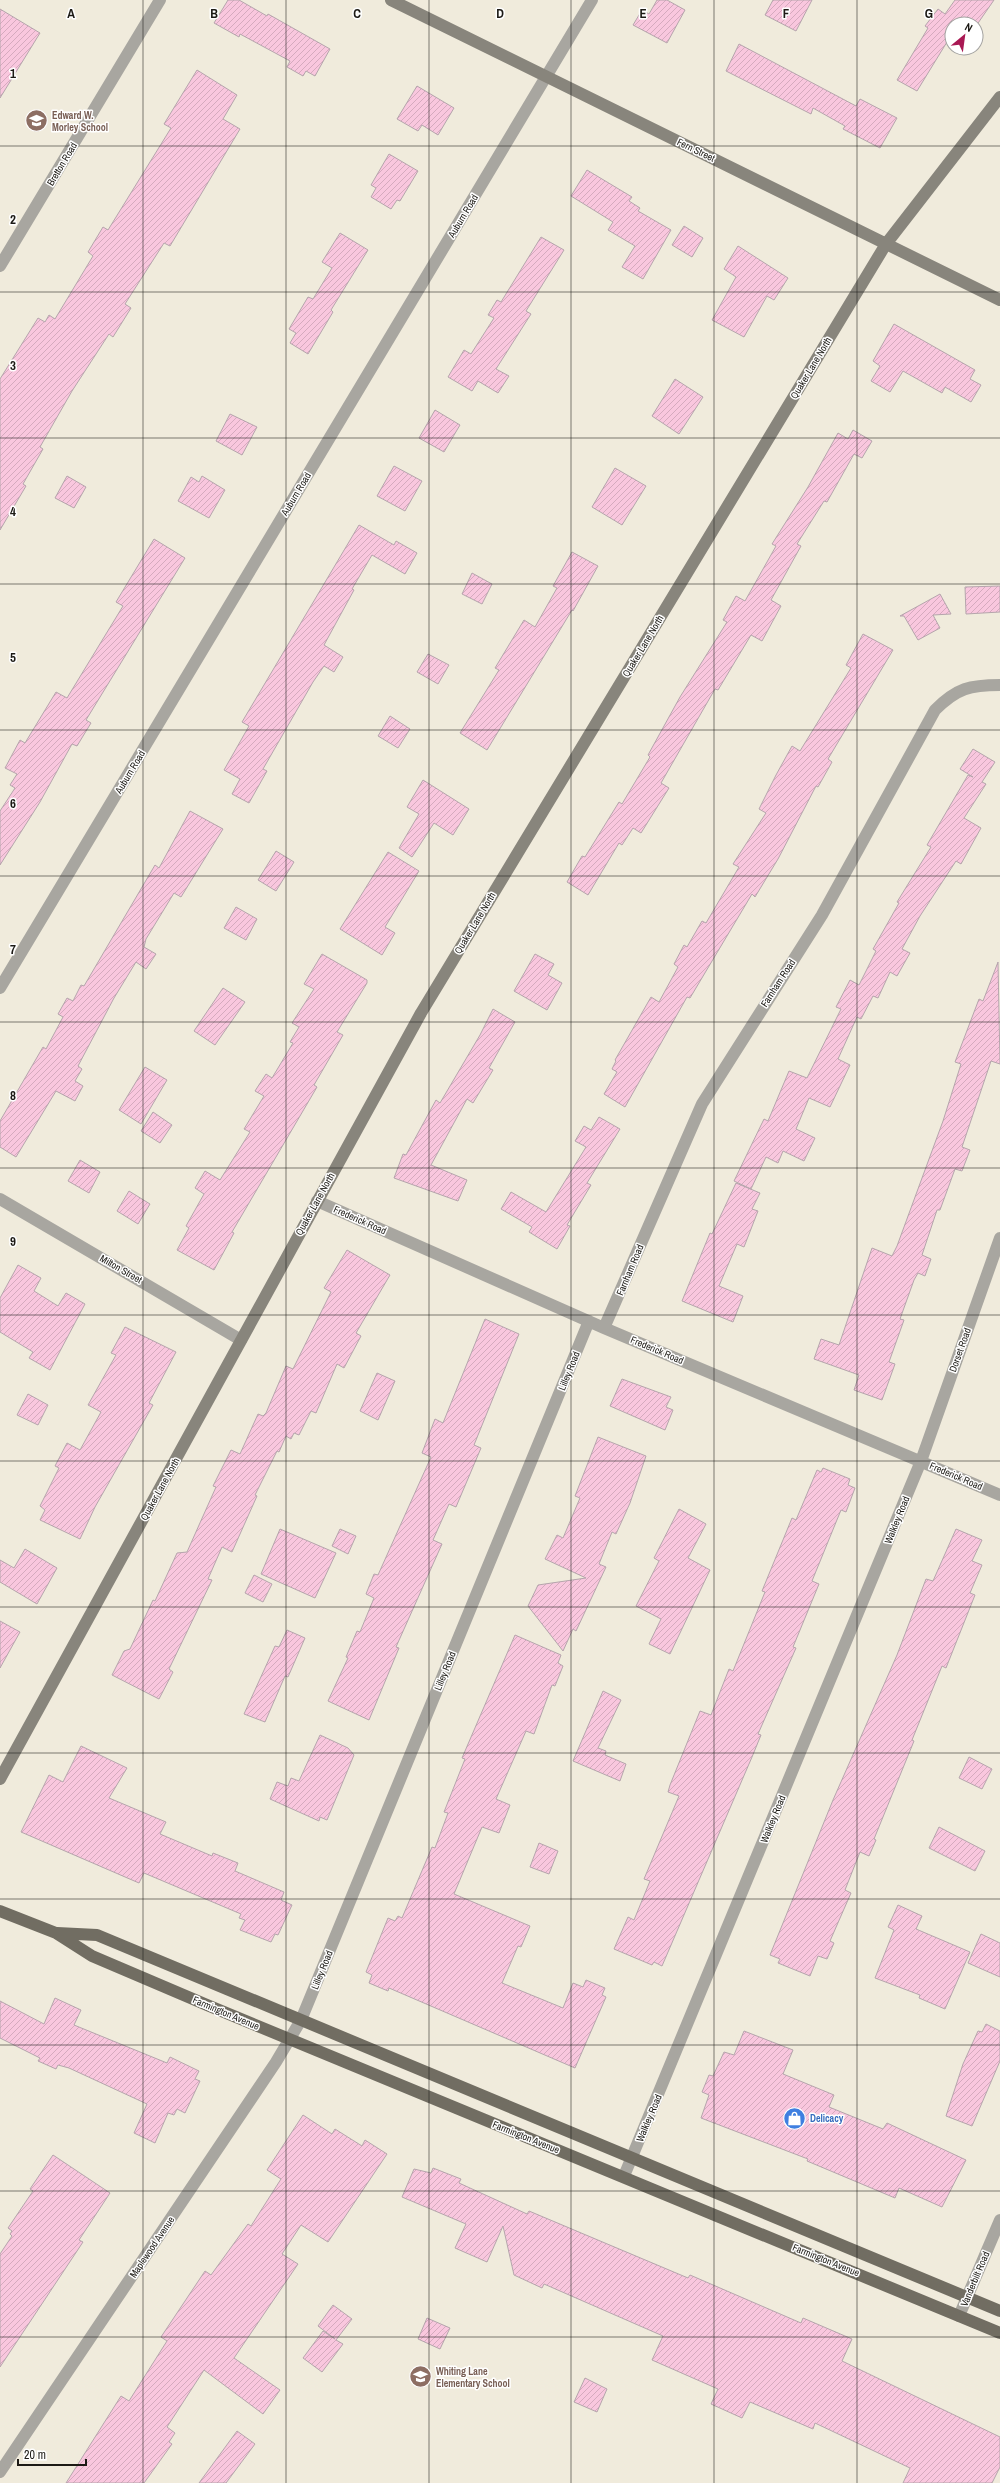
<svg xmlns="http://www.w3.org/2000/svg" width="1000" height="2483" font-family="'Archivo Narrow',sans-serif">
<style>
.building{fill:url(#building-hatch);stroke:#b5a5ac}
.lines{fill:none;stroke-linecap:round;stroke-linejoin:round}
.street{stroke:#a8a6a0;stroke-width:12}
.secondary{stroke:#88857c;stroke-width:12}
.primary{stroke:#716d62;stroke-width:12}
.grid{fill:none;stroke:#1c1a15;stroke-width:1;stroke-opacity:0.55}
.labels{text-anchor:middle;dominant-baseline:central;stroke-width:3;stroke-linejoin:round;paint-order:stroke}
.education-label{font-size:10px;font-weight:bold;fill:#785e54;stroke:#fff;text-anchor:start}
.street-label{font-size:10px;fill:#1c1a15;stroke:#fff}
.shop-label{font-size:10px;font-weight:bold;fill:#366cbe;stroke:#fff;text-anchor:start}
.grid-label{font-size:13px;text-anchor:middle;font-weight:bold;fill:#1c1a15;stroke:#fff;stroke-width:3;stroke-linejoin:round;paint-order:stroke}
</style>
<defs>
<pattern id="building-hatch" width="6" height="6" patternUnits="userSpaceOnUse"><rect width="6" height="6" fill="#f9c7de"/><path d="M-1 1l2-2M0 6l6-6M5 7l2-2" fill="none" stroke="#d5aabe"/></pattern>
</defs>
<rect width="100%" height="100%" fill="#f0ebdc"/>
<path class="building" d="M 228,0 L 239,0 L 267,16 L 268,14 L 330,49 L 315,76 L 306,71 L 303,76 L 287,67 L 290,61 L 240,34 L 239,37 L 214,23 Z
M 657,0 L 667,0 L 685,10 L 667,43 L 633,25 L 642,10 L 649,14 Z
M 773,0 L 812,0 L 796,31 L 765,15 Z
M 955,0 L 994,0 L 976,26 L 976,24 L 952,24 L 952,45 L 947,42 L 917,91 L 897,80 L 928,28 L 925,26 L 938,9 L 945,14 Z
M 0,9 L 40,33 L 0,98 Z
M 739,44 L 856,106 L 860,99 L 897,118 L 880,148 L 843,129 L 845,126 L 813,108 L 811,114 L 726,71 Z
M 197,70 L 237,95 L 223,119 L 240,129 L 170,246 L 164,243 L 125,304 L 131,308 L 113,337 L 109,334 L 72,391 L 40,447 L 43,449 L 23,484 L 26,486 L 0,530 L 0,379 L 38,318 L 45,322 L 49,315 L 55,319 L 93,256 L 88,252 L 103,227 L 108,230 L 171,128 L 164,124 Z
M 417,86 L 454,108 L 438,135 L 422,125 L 418,131 L 397,119 Z
M 389,154 L 418,171 L 400,201 L 397,200 L 391,209 L 371,197 L 376,188 L 371,185 Z
M 587,170 L 632,197 L 629,201 L 640,208 L 638,211 L 671,230 L 643,279 L 622,267 L 635,246 L 608,230 L 613,222 L 571,196 Z
M 684,226 L 703,238 L 692,257 L 672,245 Z
M 340,233 L 368,250 L 331,310 L 333,312 L 308,354 L 290,343 L 296,333 L 289,329 L 308,297 L 313,299 L 332,268 L 322,262 Z
M 541,237 L 564,250 L 526,311 L 531,314 L 496,369 L 509,376 L 498,393 L 478,381 L 472,391 L 448,377 L 464,350 L 471,354 L 494,318 L 488,315 L 497,300 L 501,302 Z
M 738,246 L 788,278 L 774,300 L 767,296 L 744,337 L 712,320 L 736,277 L 724,269 Z
M 894,324 L 975,370 L 970,379 L 981,385 L 971,402 L 945,387 L 942,393 L 903,371 L 890,392 L 871,381 L 880,366 L 873,361 Z
M 675,379 L 703,397 L 679,434 L 652,416 Z
M 435,410 L 460,425 L 444,452 L 419,438 Z
M 230,414 L 257,427 L 242,455 L 216,441 Z
M 853,430 L 872,441 L 862,458 L 854,454 L 827,502 L 824,501 L 797,544 L 801,546 L 771,600 L 781,606 L 762,641 L 751,635 L 718,690 L 715,689 L 661,783 L 669,788 L 641,833 L 633,828 L 622,845 L 619,843 L 588,895 L 567,882 L 582,856 L 585,857 L 619,802 L 622,804 L 650,757 L 648,755 L 680,697 L 727,622 L 723,620 L 736,596 L 745,601 L 776,546 L 772,544 L 808,487 L 838,433 L 848,439 Z
M 394,466 L 422,481 L 405,511 L 377,496 Z
M 615,468 L 646,486 L 622,525 L 592,507 Z
M 67,476 L 86,487 L 74,508 L 55,498 Z
M 202,476 L 225,490 L 209,518 L 178,501 L 191,477 L 199,482 Z
M 359,525 L 394,545 L 396,541 L 417,553 L 405,574 L 372,555 L 352,589 L 354,590 L 324,645 L 343,657 L 334,672 L 324,666 L 313,682 L 263,769 L 267,771 L 249,803 L 232,794 L 240,779 L 224,770 L 249,726 L 242,722 Z
M 154,539 L 185,558 L 86,720 L 91,723 L 77,746 L 72,744 L 40,802 L 0,865 L 0,811 L 15,788 L 10,785 L 17,774 L 5,768 L 20,740 L 25,743 L 56,692 L 67,698 L 123,606 L 116,602 Z
M 572,552 L 598,566 L 573,611 L 572,610 L 487,750 L 460,733 L 499,670 L 495,668 L 524,620 L 535,627 L 557,588 L 553,586 Z
M 472,573 L 492,584 L 482,604 L 462,594 Z
M 1000,586 L 1000,612 L 966,614 L 965,587 Z
M 940,594 L 951,614 L 933,615 L 940,628 L 918,640 L 904,616 L 900,616 Z
M 863,634 L 893,650 L 828,759 L 832,762 L 818,787 L 816,786 L 778,859 L 755,897 L 752,894 L 690,998 L 687,997 L 625,1107 L 604,1094 L 617,1072 L 612,1069 L 616,1061 L 615,1060 L 651,997 L 659,1002 L 678,967 L 674,964 L 684,945 L 687,947 L 702,921 L 706,923 L 739,867 L 733,864 L 766,813 L 759,809 L 776,775 L 792,746 L 800,751 L 851,668 L 846,665 Z
M 428,654 L 449,665 L 438,684 L 417,672 Z
M 390,716 L 410,729 L 398,748 L 378,736 Z
M 973,749 L 995,762 L 982,782 L 986,784 L 964,818 L 981,828 L 961,864 L 956,861 L 920,916 L 902,949 L 910,953 L 897,976 L 890,972 L 878,998 L 873,996 L 861,1019 L 857,1017 L 838,1059 L 850,1065 L 830,1107 L 809,1098 L 796,1129 L 815,1138 L 804,1161 L 783,1151 L 778,1163 L 766,1157 L 751,1189 L 734,1181 L 764,1119 L 768,1121 L 789,1071 L 807,1078 L 841,1009 L 836,1007 L 850,980 L 859,985 L 876,951 L 873,949 L 899,903 L 897,902 L 931,847 L 927,845 L 968,775 L 973,777 L 960,769 Z
M 423,780 L 469,809 L 453,835 L 434,823 L 412,857 L 399,848 L 419,814 L 407,807 Z
M 190,811 L 223,829 L 181,897 L 174,893 L 146,939 L 144,947 L 156,954 L 146,969 L 136,962 L 114,998 L 78,1066 L 82,1069 L 75,1081 L 83,1086 L 75,1101 L 56,1091 L 16,1157 L 0,1147 L 0,1121 L 43,1047 L 46,1049 L 63,1017 L 58,1014 L 67,998 L 73,1001 L 81,985 L 84,986 L 155,865 L 159,868 Z
M 276,851 L 294,862 L 276,891 L 258,880 Z
M 388,852 L 419,871 L 385,927 L 395,933 L 382,955 L 340,929 Z
M 236,907 L 257,919 L 246,940 L 224,928 Z
M 322,954 L 367,980 L 367,983 L 337,1032 L 343,1035 L 314,1085 L 317,1087 L 232,1232 L 234,1233 L 214,1270 L 177,1250 L 189,1228 L 186,1226 L 204,1194 L 195,1188 L 205,1171 L 220,1180 L 250,1132 L 244,1129 L 264,1096 L 255,1091 L 266,1074 L 272,1078 L 293,1043 L 290,1042 L 299,1027 L 292,1023 L 314,989 L 304,984 Z
M 535,954 L 554,964 L 548,975 L 562,983 L 547,1010 L 514,991 Z
M 998,962 L 1000,1064 L 991,1061 L 962,1147 L 970,1150 L 962,1171 L 955,1169 L 940,1210 L 937,1210 L 922,1255 L 931,1259 L 925,1276 L 918,1273 L 914,1280 L 900,1319 L 904,1320 L 889,1362 L 895,1364 L 882,1400 L 854,1390 L 859,1375 L 814,1359 L 821,1339 L 839,1345 L 872,1248 L 892,1256 L 897,1246 L 943,1121 L 961,1064 L 955,1062 L 979,999 L 983,1001 Z
M 223,988 L 245,1002 L 215,1045 L 194,1031 Z
M 493,1009 L 515,1022 L 489,1068 L 493,1070 L 473,1103 L 467,1099 L 431,1165 L 467,1180 L 458,1201 L 394,1178 L 403,1154 L 406,1155 L 436,1100 L 440,1103 L 480,1035 Z
M 145,1067 L 167,1080 L 141,1124 L 119,1110 Z
M 153,1112 L 172,1125 L 160,1143 L 141,1131 Z
M 599,1117 L 620,1129 L 587,1183 L 591,1185 L 567,1225 L 570,1226 L 557,1249 L 529,1232 L 532,1227 L 501,1209 L 511,1192 L 546,1212 L 586,1147 L 575,1141 L 584,1126 L 591,1130 Z
M 80,1160 L 100,1172 L 89,1193 L 68,1181 Z
M 736,1183 L 760,1193 L 752,1209 L 758,1211 L 744,1247 L 737,1244 L 719,1286 L 743,1296 L 733,1322 L 682,1301 L 710,1233 L 712,1234 Z
M 129,1191 L 150,1204 L 138,1224 L 117,1211 Z
M 347,1250 L 390,1275 L 356,1333 L 361,1336 L 344,1368 L 337,1364 L 316,1413 L 311,1411 L 299,1435 L 294,1433 L 291,1439 L 286,1436 L 279,1452 L 277,1451 L 255,1495 L 257,1496 L 232,1552 L 222,1547 L 208,1579 L 212,1580 L 169,1669 L 173,1672 L 159,1699 L 112,1675 L 124,1651 L 130,1649 L 153,1600 L 155,1601 L 177,1553 L 187,1552 L 216,1487 L 213,1486 L 231,1450 L 240,1454 L 258,1414 L 263,1416 L 266,1413 L 286,1366 L 293,1369 L 331,1292 L 324,1288 Z
M 18,1265 L 41,1278 L 34,1291 L 58,1306 L 66,1293 L 85,1304 L 50,1370 L 29,1358 L 33,1352 L 0,1332 L 0,1298 Z
M 485,1319 L 519,1334 L 474,1445 L 481,1448 L 456,1507 L 449,1504 L 433,1540 L 442,1544 L 396,1647 L 399,1648 L 369,1720 L 328,1701 L 348,1658 L 346,1657 L 357,1631 L 360,1632 L 374,1598 L 366,1594 L 374,1574 L 378,1575 L 431,1457 L 422,1453 L 435,1419 L 443,1423 Z
M 125,1327 L 176,1352 L 149,1403 L 153,1405 L 95,1507 L 80,1539 L 40,1520 L 45,1510 L 40,1506 L 59,1468 L 55,1466 L 67,1443 L 80,1450 L 101,1412 L 88,1405 L 116,1355 L 111,1353 Z
M 377,1373 L 395,1381 L 378,1420 L 360,1411 Z
M 622,1379 L 671,1397 L 666,1407 L 673,1410 L 665,1430 L 610,1406 Z
M 28,1394 L 48,1405 L 38,1425 L 17,1415 Z
M 598,1437 L 646,1456 L 630,1503 L 616,1534 L 612,1532 L 599,1564 L 606,1567 L 576,1631 L 573,1629 L 563,1651 L 528,1606 L 538,1585 L 586,1578 L 545,1559 L 557,1535 L 563,1538 L 580,1498 L 575,1496 Z
M 823,1468 L 850,1479 L 848,1485 L 855,1488 L 846,1512 L 841,1510 L 812,1581 L 819,1584 L 793,1647 L 796,1648 L 758,1734 L 761,1735 L 752,1757 L 662,1966 L 654,1962 L 652,1965 L 614,1949 L 628,1917 L 634,1920 L 650,1881 L 644,1879 L 679,1796 L 668,1792 L 670,1785 L 700,1711 L 711,1715 L 729,1669 L 733,1671 L 765,1592 L 762,1591 L 792,1518 L 796,1520 L 817,1470 L 821,1472 Z
M 679,1509 L 706,1524 L 688,1558 L 710,1570 L 670,1654 L 649,1644 L 661,1619 L 636,1606 L 659,1561 L 654,1558 Z
M 280,1529 L 336,1553 L 315,1598 L 261,1574 Z
M 340,1529 L 356,1536 L 348,1554 L 332,1546 Z
M 956,1529 L 982,1540 L 972,1561 L 982,1565 L 970,1593 L 975,1595 L 946,1668 L 942,1666 L 912,1740 L 914,1741 L 874,1839 L 876,1840 L 869,1856 L 860,1852 L 845,1890 L 851,1893 L 830,1941 L 834,1943 L 827,1959 L 818,1956 L 810,1976 L 778,1963 L 780,1959 L 770,1955 L 833,1800 L 897,1655 L 926,1579 L 933,1581 Z
M 25,1549 L 57,1568 L 37,1604 L 0,1582 L 0,1560 L 14,1568 Z
M 254,1575 L 272,1584 L 263,1602 L 245,1593 Z
M 0,1621 L 20,1632 L 0,1668 Z
M 287,1630 L 305,1638 L 288,1677 L 285,1676 L 265,1722 L 244,1714 L 275,1646 L 279,1647 Z
M 515,1635 L 561,1655 L 558,1663 L 563,1666 L 555,1686 L 552,1685 L 534,1734 L 526,1731 L 496,1799 L 510,1805 L 499,1833 L 482,1827 L 454,1894 L 530,1926 L 521,1947 L 518,1946 L 502,1983 L 563,2008 L 573,1983 L 583,1987 L 586,1980 L 605,1988 L 602,1995 L 606,1997 L 575,2068 L 389,1988 L 388,1991 L 369,1983 L 372,1975 L 366,1972 L 388,1918 L 395,1921 L 398,1916 L 402,1918 L 432,1847 L 435,1848 L 448,1813 L 444,1812 L 465,1759 L 462,1758 Z
M 603,1691 L 621,1700 L 598,1748 L 606,1751 L 605,1755 L 626,1764 L 620,1781 L 573,1761 Z
M 320,1735 L 348,1748 L 354,1755 L 327,1820 L 320,1817 L 319,1821 L 270,1799 L 277,1782 L 288,1786 L 291,1778 L 299,1781 Z
M 81,1746 L 127,1768 L 109,1798 L 166,1822 L 160,1834 L 212,1856 L 213,1853 L 238,1863 L 235,1871 L 284,1892 L 281,1900 L 292,1905 L 278,1935 L 275,1934 L 271,1942 L 240,1930 L 245,1920 L 239,1918 L 241,1914 L 144,1873 L 139,1883 L 21,1832 L 49,1775 L 63,1782 Z
M 969,1757 L 992,1769 L 982,1789 L 959,1778 Z
M 939,1827 L 985,1851 L 975,1871 L 929,1848 Z
M 539,1843 L 558,1851 L 549,1874 L 530,1867 Z
M 898,1905 L 922,1916 L 916,1929 L 970,1952 L 945,2009 L 919,1998 L 920,1995 L 875,1978 L 894,1930 L 888,1927 Z
M 981,1934 L 1000,1943 L 1000,1977 L 968,1963 Z
M 55,1998 L 81,2010 L 74,2025 L 167,2063 L 170,2057 L 199,2071 L 195,2079 L 200,2081 L 185,2113 L 177,2109 L 174,2115 L 168,2113 L 155,2143 L 134,2133 L 147,2104 L 69,2068 L 58,2065 L 56,2069 L 38,2061 L 40,2058 L 0,2038 L 0,2001 L 44,2024 Z
M 986,2024 L 1000,2031 L 1000,2061 L 972,2126 L 946,2116 L 963,2064 L 978,2031 L 982,2032 Z
M 744,2031 L 793,2050 L 783,2074 L 834,2095 L 829,2107 L 883,2129 L 887,2123 L 966,2160 L 942,2207 L 899,2188 L 895,2198 L 807,2161 L 808,2159 L 701,2118 L 709,2095 L 702,2092 L 709,2075 L 713,2076 L 724,2052 L 734,2055 Z
M 303,2115 L 332,2134 L 335,2129 L 362,2146 L 365,2140 L 387,2154 L 328,2242 L 301,2225 L 282,2254 L 298,2264 L 234,2358 L 280,2390 L 263,2414 L 204,2370 L 167,2427 L 175,2433 L 169,2442 L 172,2444 L 144,2483 L 66,2483 L 121,2396 L 129,2401 L 167,2341 L 161,2337 L 205,2271 L 211,2275 L 248,2224 L 251,2226 L 281,2179 L 267,2170 Z
M 53,2155 L 110,2193 L 79,2240 L 83,2242 L 0,2367 L 0,2254 L 12,2236 L 10,2234 L 12,2231 L 8,2228 L 33,2191 L 30,2189 Z
M 433,2168 L 461,2179 L 459,2183 L 527,2214 L 529,2211 L 688,2278 L 690,2275 L 801,2323 L 803,2318 L 852,2339 L 842,2361 L 1000,2437 L 1000,2467 L 992,2483 L 903,2483 L 910,2468 L 815,2423 L 813,2429 L 750,2402 L 742,2418 L 711,2404 L 718,2389 L 652,2360 L 663,2336 L 544,2284 L 542,2288 L 514,2275 L 503,2226 L 487,2262 L 455,2248 L 466,2224 L 402,2197 L 414,2169 L 431,2173 Z
M 333,2305 L 352,2319 L 336,2340 L 343,2344 L 322,2372 L 303,2358 L 323,2331 L 335,2339 L 318,2326 Z
M 427,2318 L 450,2328 L 440,2349 L 418,2339 Z
M 585,2378 L 607,2389 L 597,2412 L 574,2402 Z
M 237,2431 L 255,2444 L 226,2483 L 199,2483 Z"/>
<g class="lines">
<path class="street" d="M 0,266 L 160,0
M 0,988 L 592,0
M 0,1199 L 241,1340
M 317,1201 L 604,1328 L 1000,1495
M 604,1328 L 702,1104 L 822,915 L 935,710 C 957,688 970,685 1000,685
M 624,2176 L 921,1461 L 1000,1238
M 959,2316 L 1000,2220
M 0,2472 L 276,2062 L 301,2020 L 589,1321"/>
<path class="secondary" d="M 391,0 L 1000,300
M 0,1779 L 421,1013 L 886,244 L 1000,97"/>
<path class="primary" d="M 0,1911 L 56,1933 L 92,1956 L 207,2005 L 1000,2333
M 57,1933 L 97,1935 L 1000,2311"/>
</g>
<path class="grid" d="M 143,0 L 143,2483M 286,0 L 286,2483M 429,0 L 429,2483M 571,0 L 571,2483M 714,0 L 714,2483M 857,0 L 857,2483M 0,146 L 1000,146M 0,292 L 1000,292M 0,438 L 1000,438M 0,584 L 1000,584M 0,730 L 1000,730M 0,876 L 1000,876M 0,1022 L 1000,1022M 0,1168 L 1000,1168M 0,1315 L 1000,1315M 0,1461 L 1000,1461M 0,1607 L 1000,1607M 0,1753 L 1000,1753M 0,1899 L 1000,1899M 0,2045 L 1000,2045M 0,2191 L 1000,2191M 0,2337 L 1000,2337"/>
<defs>
<symbol id="school-disc" viewBox="-11 -11 22 22"><circle r="9.5" fill="#8d6e63" stroke="#fff"/><path d="M0-5L7-2L0 1L-7-2ZM-4 1L0 2.5L4 1V4Q0 6-4 4Z" fill="#fff"/></symbol>
<symbol id="shop-disc" viewBox="-11 -11 22 22"><circle r="9.5" fill="#3f7fe0" stroke="#fff"/><path d="M-5-2.5h2.3a2.7 3.5 0 0 1 5.4 0H5L5.5 6h-11ZM-1.5-2.5h3a1.5 2.3 0 0 0-3 0Z" fill="#fff"/></symbol>
</defs>
<g fill-rule="evenodd">
<use href="#school-disc" x="24" y="108" width="25" height="25"/>
<use href="#shop-disc" x="782" y="2106" width="25" height="25"/>
<use href="#school-disc" x="408" y="2364" width="25" height="25"/>
</g>
<g class="labels">
<g class="education-label">
<text x="52" y="115">Edward W.<tspan x="52" dy="12">Morley School</tspan></text>
<text x="436" y="2371">Whiting Lane<tspan x="436" dy="12">Elementary School</tspan></text>
</g>
<g class="street-label">
<text transform="translate(696 150) rotate(26)">Fern Street</text>
<text transform="translate(62 164) rotate(-59)">Bretton Road</text>
<text transform="translate(463 216) rotate(-59)">Auburn Road</text>
<text transform="translate(811 368) rotate(-59)">Quaker Lane North</text>
<text transform="translate(296 494) rotate(-59)">Auburn Road</text>
<text transform="translate(643 646) rotate(-59)">Quaker Lane North</text>
<text transform="translate(130 772) rotate(-59)">Auburn Road</text>
<text transform="translate(475 923) rotate(-59)">Quaker Lane North</text>
<text transform="translate(778 983) rotate(-57)">Farnham Road</text>
<text transform="translate(315 1204) rotate(-61)">Quaker Lane North</text>
<text transform="translate(360 1220) rotate(24)">Frederick Road</text>
<text transform="translate(121 1269) rotate(30)">Milton Street</text>
<text transform="translate(630 1270) rotate(-67)">Farnham Road</text>
<text transform="translate(657 1350) rotate(23)">Frederick Road</text>
<text transform="translate(960 1350) rotate(-70)">Dorset Road</text>
<text transform="translate(569 1371) rotate(-68)">Lilley Road</text>
<text transform="translate(956 1476) rotate(23)">Frederick Road</text>
<text transform="translate(160 1489) rotate(-61)">Quaker Lane North</text>
<text transform="translate(897 1520) rotate(-68)">Walkley Road</text>
<text transform="translate(445 1671) rotate(-68)">Lilley Road</text>
<text transform="translate(773 1819) rotate(-68)">Walkley Road</text>
<text transform="translate(322 1970) rotate(-68)">Lilley Road</text>
<text transform="translate(226 2013) rotate(23)">Farmington Avenue</text>
<text transform="translate(649 2118) rotate(-67)">Walkley Road</text>
<text transform="translate(526 2137) rotate(22)">Farmington Avenue</text>
<text transform="translate(152 2247) rotate(-56)">Maplewood Avenue</text>
<text transform="translate(826 2260) rotate(22)">Farmington Avenue</text>
<text transform="translate(975 2279) rotate(-67)">Vanderbilt Road</text>
</g>
<g class="shop-label">
<text x="810" y="2118">Delicacy</text>
</g>
</g>
<g class="grid-label">
<text x="71" y="18">A</text>
<text x="214" y="18">B</text>
<text x="357" y="18">C</text>
<text x="500" y="18">D</text>
<text x="643" y="18">E</text>
<text x="786" y="18">F</text>
<text x="929" y="18">G</text>
<text x="13" y="78">1</text>
<text x="13" y="224">2</text>
<text x="13" y="370">3</text>
<text x="13" y="516">4</text>
<text x="13" y="662">5</text>
<text x="13" y="808">6</text>
<text x="13" y="954">7</text>
<text x="13" y="1100">8</text>
<text x="13" y="1246">9</text>
</g>
<g transform="translate(964 36) rotate(29)"><circle r="19" fill="#ffffff" stroke="#a4a3a1"/>
<path d="M0-3L7 15L0 10L-7 15Z" fill="#a91853"/>
<text y="-6" font-size="11" font-weight="bold" text-anchor="middle" fill="#1c1a15">N</text>
</g>
<path d="M18 2459v6h68v-6" fill="none" stroke="#1c1a15" stroke-width="2"/>
<text x="24" y="2459" font-size="12" fill="#1c1a15" stroke="#ffffff" stroke-width="3" paint-order="stroke">20 m</text>
</svg>
